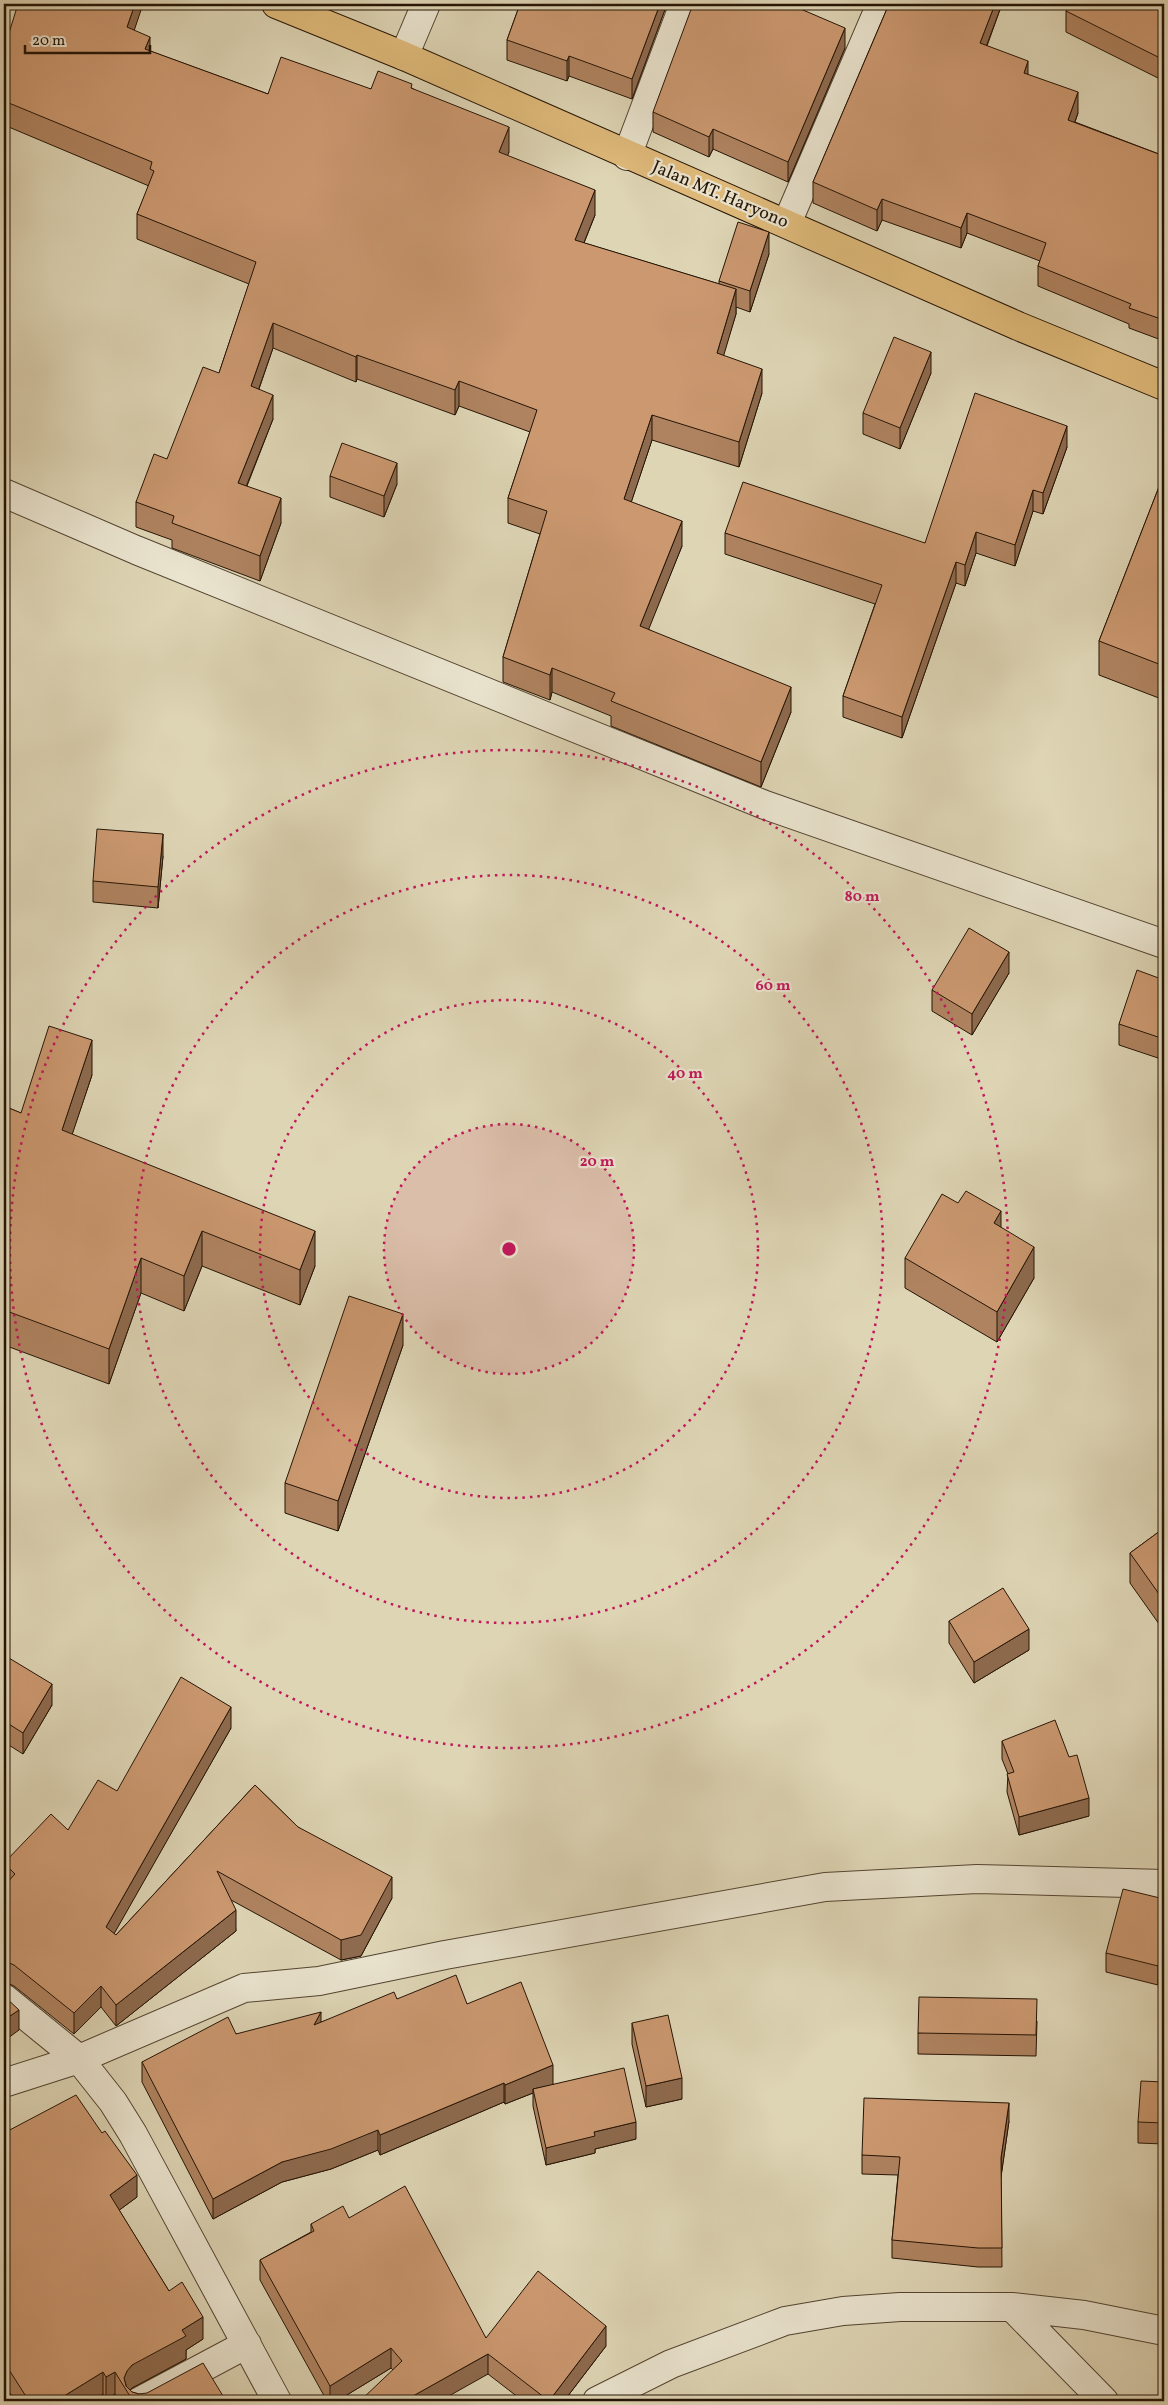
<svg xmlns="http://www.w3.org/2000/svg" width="1168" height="2405" font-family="Vollkorn,serif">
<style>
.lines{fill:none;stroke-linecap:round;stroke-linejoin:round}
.minor-casing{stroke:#534431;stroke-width:30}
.primary-casing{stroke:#251405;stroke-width:30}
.minor{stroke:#eae4cf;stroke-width:28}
.primary{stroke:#dfba7a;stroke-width:28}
.wall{fill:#af8360;stroke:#251405}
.shaded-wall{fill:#8e6a4e;stroke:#251405}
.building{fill:#cb9870;stroke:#251405}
.ring{fill:none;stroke:#c2185b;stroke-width:2.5;stroke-dasharray:2.5 5}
.labels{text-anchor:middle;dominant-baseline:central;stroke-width:4.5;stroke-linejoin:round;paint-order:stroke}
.street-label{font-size:18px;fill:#251405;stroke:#eae4cf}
.centre{fill:#c2185b;stroke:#eae4cf;stroke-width:2.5}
.ring-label{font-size:15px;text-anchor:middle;font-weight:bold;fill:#c2185b;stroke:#eae4cf;stroke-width:4.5;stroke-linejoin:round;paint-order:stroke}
</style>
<rect width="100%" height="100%" fill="#ded5b5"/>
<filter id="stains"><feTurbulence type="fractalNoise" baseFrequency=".004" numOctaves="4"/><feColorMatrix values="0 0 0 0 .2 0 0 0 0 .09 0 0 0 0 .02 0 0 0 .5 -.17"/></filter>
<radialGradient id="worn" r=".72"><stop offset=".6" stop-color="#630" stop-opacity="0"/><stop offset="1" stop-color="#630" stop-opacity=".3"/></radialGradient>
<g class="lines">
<defs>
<path id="minor" d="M 404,56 L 426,4
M 627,156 L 684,4
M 787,223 L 881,4
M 4,493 L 136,550 L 765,805 L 1164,944
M 4,1998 L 79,2059 L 113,2102 L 133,2134 L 277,2401
M 4,2083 L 79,2059 L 244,1988 L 319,1981 L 445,1955 L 825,1887 L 977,1879 L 1164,1884
M 1012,2307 L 1104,2401
M 140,2401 L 247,2344
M 597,2401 L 671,2364 L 785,2321 L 843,2311 L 900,2307 L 1012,2307 L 1084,2315 L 1164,2331"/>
<path id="primary" d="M 276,4 L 404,56 L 1018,326 L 1164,386"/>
</defs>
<use href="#minor" class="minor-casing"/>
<use href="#primary" class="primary-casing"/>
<use href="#minor" class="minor"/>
<use href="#primary" class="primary"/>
</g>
<path class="wall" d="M 520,4 L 667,4 L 632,99 L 569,76 L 567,81 L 507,60 L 507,40 Z
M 889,4 L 1002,4 L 987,46 L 1028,75 L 1078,113 L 1075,122 L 1164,156 L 1164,341 L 1129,328 L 1129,324 L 1038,286 L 1038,266 L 1040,261 L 967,233 L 961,248 L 882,220 L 877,231 L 813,203 L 813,182 Z
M 1164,4 L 1164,81 L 1066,32 L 1066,11 Z
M 134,30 L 150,51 L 268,94 L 371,89 L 412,88 L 509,152 L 507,156 L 595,215 L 584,243 L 719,284 L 719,281 L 769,254 L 750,312 L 736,307 L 736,314 L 723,355 L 762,393 L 739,467 L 652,440 L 631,502 L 682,546 L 648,629 L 791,712 L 761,787 L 611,726 L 611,716 L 552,692 L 550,700 L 503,682 L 503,657 L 540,534 L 508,523 L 508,498 L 530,432 L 459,406 L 455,415 L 357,379 L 356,382 L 273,348 L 259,389 L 273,419 L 247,486 L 281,523 L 260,581 L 172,548 L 172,540 L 136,527 L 136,502 L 167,459 L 219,373 L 249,284 L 137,239 L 137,214 L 149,186 L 4,125 L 4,49 Z
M 845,48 L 788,182 L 713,149 L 709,157 L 653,132 L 653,112 Z
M 931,373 L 900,449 L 863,434 L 863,413 Z
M 1067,447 L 1043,514 L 1033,511 L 1015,566 L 976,553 L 965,586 L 956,583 L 902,738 L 843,717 L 843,696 L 875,604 L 725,554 L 725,533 L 925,543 Z
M 1164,474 L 1164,700 L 1099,675 L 1099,641 Z
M 330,476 L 397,484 L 384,517 L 330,497 Z
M 163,856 L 158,908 L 93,902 L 93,881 Z
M 1009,973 L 972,1035 L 932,1011 L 932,990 Z
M 1164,980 L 1164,1060 L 1119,1045 L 1119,1024 Z
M 92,1075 L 72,1134 L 315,1266 L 300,1305 L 202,1266 L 184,1311 L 141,1293 L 109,1384 L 4,1345 L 4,1106 L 21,1113 Z
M 1001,1228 L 1034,1278 L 997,1342 L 905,1288 L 905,1258 Z
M 403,1345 L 338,1531 L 285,1513 L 285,1483 Z
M 1164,1528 L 1164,1631 L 1130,1583 L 1130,1553 Z
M 949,1621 L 1029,1650 L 974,1683 L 949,1643 Z
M 4,1655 L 52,1705 L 23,1754 L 4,1742 Z
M 231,1728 L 114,1933 L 116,1935 L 255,1785 L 298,1827 L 392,1898 L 361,1956 L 341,1960 L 231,1900 L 236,1931 L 116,2026 L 101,2007 L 74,2034 L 14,1986 L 7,1983 L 4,1983 L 4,1863 L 68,1830 L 117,1791 Z
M 1002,1741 L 1089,1816 L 1019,1835 L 1007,1792 L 1008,1774 L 1002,1759 Z
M 1164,1899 L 1158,1985 L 1106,1972 L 1106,1953 Z
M 397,1999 L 467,2004 L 553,2084 L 636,2139 L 595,2149 L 595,2153 L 546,2165 L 533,2106 L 533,2093 L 505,2104 L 504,2102 L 380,2155 L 378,2150 L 331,2169 L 282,2182 L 213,2219 L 142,2082 L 142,2062 L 236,2034 L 321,2022 Z
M 1037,2021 L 1036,2056 L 918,2054 L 918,2033 Z
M 632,2023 L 682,2099 L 646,2107 L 632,2044 Z
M 1164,2082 L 1164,2144 L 1138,2143 L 1138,2122 Z
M 1009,2121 L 1001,2176 L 1002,2267 L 978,2267 L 892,2258 L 892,2240 L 898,2175 L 862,2174 L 862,2155 Z
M 4,2133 L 137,2197 L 119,2210 L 169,2291 L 203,2339 L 186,2350 L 186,2359 L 132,2388 L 130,2390 L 132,2392 L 139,2394 L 226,2401 L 120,2401 L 115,2394 L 106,2399 L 103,2394 L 92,2401 L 15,2401 L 4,2384 Z
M 349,2218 L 486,2338 L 606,2346 L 564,2401 L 523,2401 L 488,2374 L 393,2370 L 391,2368 L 337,2401 L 327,2401 L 260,2280 L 260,2260 L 311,2232 L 311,2224 Z"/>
<path class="shaded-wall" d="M 135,4 L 143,4 L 127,52 L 127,27 Z
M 660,4 L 667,4 L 632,99 L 632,79 Z
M 995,4 L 1002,4 L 980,63 L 980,43 Z
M 845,28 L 845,48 L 788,182 L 788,162 Z
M 150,37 L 150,62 L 145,49 Z
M 569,56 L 569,76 L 567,81 L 567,61 Z
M 1028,61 L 1028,81 L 1024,73 Z
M 1078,92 L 1078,113 L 1068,140 L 1068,120 Z
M 509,127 L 509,152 L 499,177 L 499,152 Z
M 713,129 L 713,149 L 709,157 L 709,137 Z
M 595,190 L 595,215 L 575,265 L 575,240 Z
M 882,199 L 882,220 L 877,231 L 877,210 Z
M 5,200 L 5,221 L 4,223 L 4,202 Z
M 967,213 L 967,233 L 961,248 L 961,228 Z
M 769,232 L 769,254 L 750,312 L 750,291 Z
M 736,289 L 736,314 L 717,378 L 717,353 Z
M 273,323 L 273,348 L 251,411 L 251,386 Z
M 931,352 L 931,373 L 900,449 L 900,428 Z
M 357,355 L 357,379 L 356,382 L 356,357 Z
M 762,369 L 762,393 L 739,467 L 739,442 Z
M 459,381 L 459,406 L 455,415 L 455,390 Z
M 273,395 L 273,419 L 238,507 L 238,483 Z
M 652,415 L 652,440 L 624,524 L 624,499 Z
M 1067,426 L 1067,447 L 1043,514 L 1043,493 Z
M 397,463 L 397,484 L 384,517 L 384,496 Z
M 1033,490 L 1033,511 L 1015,566 L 1015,545 Z
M 281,498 L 281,523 L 260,581 L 260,556 Z
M 682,521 L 682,546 L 640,651 L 640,626 Z
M 976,532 L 976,553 L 965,586 L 965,565 Z
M 956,562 L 956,583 L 902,738 L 902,717 Z
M 552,668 L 552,692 L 550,700 L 550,675 Z
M 791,687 L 791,712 L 761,787 L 761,762 Z
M 163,834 L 163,856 L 158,908 L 158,887 Z
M 1009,952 L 1009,973 L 972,1035 L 972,1014 Z
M 92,1040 L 92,1075 L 62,1165 L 62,1130 Z
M 1001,1211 L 1001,1242 L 994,1223 Z
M 202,1231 L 202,1266 L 184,1311 L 184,1276 Z
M 315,1231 L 315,1266 L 300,1305 L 300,1270 Z
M 1034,1247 L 1034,1278 L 997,1342 L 997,1312 Z
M 141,1258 L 141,1293 L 109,1384 L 109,1349 Z
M 403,1314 L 403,1345 L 338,1531 L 338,1501 Z
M 1029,1629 L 1029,1650 L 974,1683 L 974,1662 Z
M 52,1684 L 52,1705 L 23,1754 L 23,1733 Z
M 231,1707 L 231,1728 L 106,1948 L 106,1927 Z
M 1089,1798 L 1089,1816 L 1019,1835 L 1019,1817 Z
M 392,1877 L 392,1898 L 361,1956 L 341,1960 L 341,1940 Z
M 236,1910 L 236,1931 L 116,2026 L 116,2005 Z
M 1164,1942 L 1164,1961 L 1158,1985 L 1158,1966 Z
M 101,1986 L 101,2007 L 74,2034 L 74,2013 Z
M 19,2010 L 19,2030 L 4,2041 L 4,2020 Z
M 321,2012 L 321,2032 L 314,2025 Z
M 553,2065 L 553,2085 L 533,2089 L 533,2093 L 505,2104 L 505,2085 Z
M 682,2078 L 682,2099 L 646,2107 L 646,2086 Z
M 504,2083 L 504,2102 L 380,2155 L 380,2135 Z
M 1009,2103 L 1009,2121 L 1001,2177 L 1001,2158 Z
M 636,2122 L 636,2139 L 595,2149 L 595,2153 L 546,2165 L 546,2148 L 594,2132 Z
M 378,2130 L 378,2150 L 331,2169 L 282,2182 L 213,2219 L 213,2199 L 282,2162 Z
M 137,2175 L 137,2197 L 110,2217 L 110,2195 Z
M 203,2317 L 203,2339 L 186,2350 L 186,2359 L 132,2388 L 128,2392 L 124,2378 L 127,2371 L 132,2365 L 182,2330 Z
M 606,2326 L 606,2346 L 564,2401 L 549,2401 Z
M 391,2348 L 391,2368 L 337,2401 L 330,2401 L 330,2386 Z
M 488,2354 L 488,2374 L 440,2401 L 404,2401 Z
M 103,2372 L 103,2394 L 92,2401 L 56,2401 Z
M 115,2372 L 115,2394 L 106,2399 L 106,2377 Z"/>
<path class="building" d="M 18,4 L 135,4 L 127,27 L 150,37 L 145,49 L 268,94 L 281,57 L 371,89 L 378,71 L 412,84 L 411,88 L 509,127 L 499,152 L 595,190 L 575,240 L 736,289 L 717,353 L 762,369 L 739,442 L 652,415 L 624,499 L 682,521 L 640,626 L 791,687 L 761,762 L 611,701 L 615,693 L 552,668 L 550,675 L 503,657 L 547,511 L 508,498 L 537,410 L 459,381 L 455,390 L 357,355 L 356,357 L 273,323 L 251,386 L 273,395 L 238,483 L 281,498 L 260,556 L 172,523 L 174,516 L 136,502 L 154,454 L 167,459 L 203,367 L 219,373 L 256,262 L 137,214 L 154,171 L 150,169 L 152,162 L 4,101 L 4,49 Z
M 520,4 L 660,4 L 632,79 L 569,56 L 567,61 L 507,40 Z
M 693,4 L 789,4 L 845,28 L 788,162 L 713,129 L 709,137 L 653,112 Z
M 889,4 L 995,4 L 980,43 L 1028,61 L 1024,73 L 1078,92 L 1068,120 L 1164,156 L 1164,320 L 1129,308 L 1131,304 L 1038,266 L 1046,243 L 967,213 L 961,228 L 882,199 L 877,210 L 813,182 Z
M 1070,4 L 1164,4 L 1164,60 L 1066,11 Z
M 738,222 L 769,232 L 750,291 L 719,281 Z
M 894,337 L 931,352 L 900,428 L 863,413 Z
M 975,393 L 1067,426 L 1043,493 L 1033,490 L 1015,545 L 976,532 L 965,565 L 956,562 L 902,717 L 843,696 L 882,585 L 725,533 L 743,482 L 925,543 Z
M 342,443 L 397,463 L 384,496 L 330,476 Z
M 1164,474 L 1164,666 L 1099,641 Z
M 97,829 L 163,834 L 158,887 L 93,881 Z
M 969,928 L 1009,952 L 972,1014 L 932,990 Z
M 1137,970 L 1164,980 L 1164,1039 L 1119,1024 Z
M 49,1026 L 92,1040 L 62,1130 L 315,1231 L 300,1270 L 202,1231 L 184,1276 L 141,1258 L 109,1349 L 4,1310 L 4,1106 L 21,1113 Z
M 966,1191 L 1001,1211 L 994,1223 L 1034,1247 L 997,1312 L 905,1258 L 942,1194 L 958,1203 Z
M 349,1296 L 403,1314 L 338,1501 L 285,1483 Z
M 1164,1528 L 1164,1601 L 1130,1553 Z
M 1003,1588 L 1029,1629 L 974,1662 L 949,1621 Z
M 4,1655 L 52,1684 L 23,1733 L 4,1721 Z
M 181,1677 L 231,1707 L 106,1927 L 116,1935 L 255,1785 L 298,1827 L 392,1877 L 361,1935 L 341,1940 L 217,1871 L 236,1910 L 116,2005 L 101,1986 L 74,2013 L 14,1965 L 7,1962 L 4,1962 L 4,1886 L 15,1874 L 4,1863 L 51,1814 L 68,1830 L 98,1780 L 117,1791 Z
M 1055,1720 L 1069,1757 L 1077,1755 L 1089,1798 L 1019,1817 L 1007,1774 L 1014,1772 L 1002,1741 Z
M 1123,1889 L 1164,1899 L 1164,1942 L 1158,1966 L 1106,1953 Z
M 456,1975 L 467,2004 L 521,1982 L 553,2065 L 505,2085 L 504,2083 L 380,2135 L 378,2130 L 331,2149 L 282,2162 L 213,2199 L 142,2062 L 228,2017 L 236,2034 L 321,2012 L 314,2025 L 394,1992 L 397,1999 Z
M 4,1996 L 19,2010 L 4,2020 Z
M 919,1997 L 1037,1999 L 1036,2035 L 918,2033 Z
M 668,2015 L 682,2078 L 646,2086 L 632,2023 Z
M 624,2068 L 636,2122 L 594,2132 L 595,2136 L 546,2148 L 533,2089 Z
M 1141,2081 L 1164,2082 L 1164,2123 L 1138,2122 Z
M 76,2095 L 102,2133 L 105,2131 L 137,2175 L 110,2195 L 169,2291 L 182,2282 L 203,2317 L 182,2330 L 186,2336 L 132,2365 L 127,2371 L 124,2378 L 126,2386 L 132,2392 L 139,2394 L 147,2393 L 203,2363 L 226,2401 L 133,2401 L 115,2372 L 106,2377 L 103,2372 L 56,2401 L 29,2401 L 4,2362 L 4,2133 Z
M 864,2098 L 1009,2103 L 1001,2158 L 1002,2248 L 978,2248 L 892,2240 L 900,2157 L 862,2155 Z
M 405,2186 L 486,2338 L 538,2271 L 606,2326 L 549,2401 L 488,2354 L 404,2401 L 360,2401 L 402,2361 L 391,2348 L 330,2386 L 260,2260 L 314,2231 L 311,2224 L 343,2206 L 349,2218 Z"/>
<circle cx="509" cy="1249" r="125" fill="#c2185b" fill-opacity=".12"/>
<g class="ring">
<circle cx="509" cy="1249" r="125"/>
<circle cx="509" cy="1249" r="249"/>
<circle cx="509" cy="1249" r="374"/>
<circle cx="509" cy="1249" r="499"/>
</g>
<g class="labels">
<g class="street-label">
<text transform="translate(720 195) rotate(23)">Jalan MT. Haryono</text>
</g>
</g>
<circle cx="509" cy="1249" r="8" class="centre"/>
<g class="ring-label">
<text x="862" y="901">80 m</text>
<text x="773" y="990">60 m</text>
<text x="685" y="1078">40 m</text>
<text x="597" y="1166">20 m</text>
</g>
<rect width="1168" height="2405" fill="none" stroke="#ded5b5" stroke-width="20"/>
<rect x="5" y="5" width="1158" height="2395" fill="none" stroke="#251405" stroke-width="2.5"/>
<rect x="10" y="10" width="1148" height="2385" fill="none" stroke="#251405"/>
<path d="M25 45v8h125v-8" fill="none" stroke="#251405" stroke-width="2.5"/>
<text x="32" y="45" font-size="15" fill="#251405" stroke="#eae4cf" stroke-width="4" paint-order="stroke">20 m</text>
<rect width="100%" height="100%" filter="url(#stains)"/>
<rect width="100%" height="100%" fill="url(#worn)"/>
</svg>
